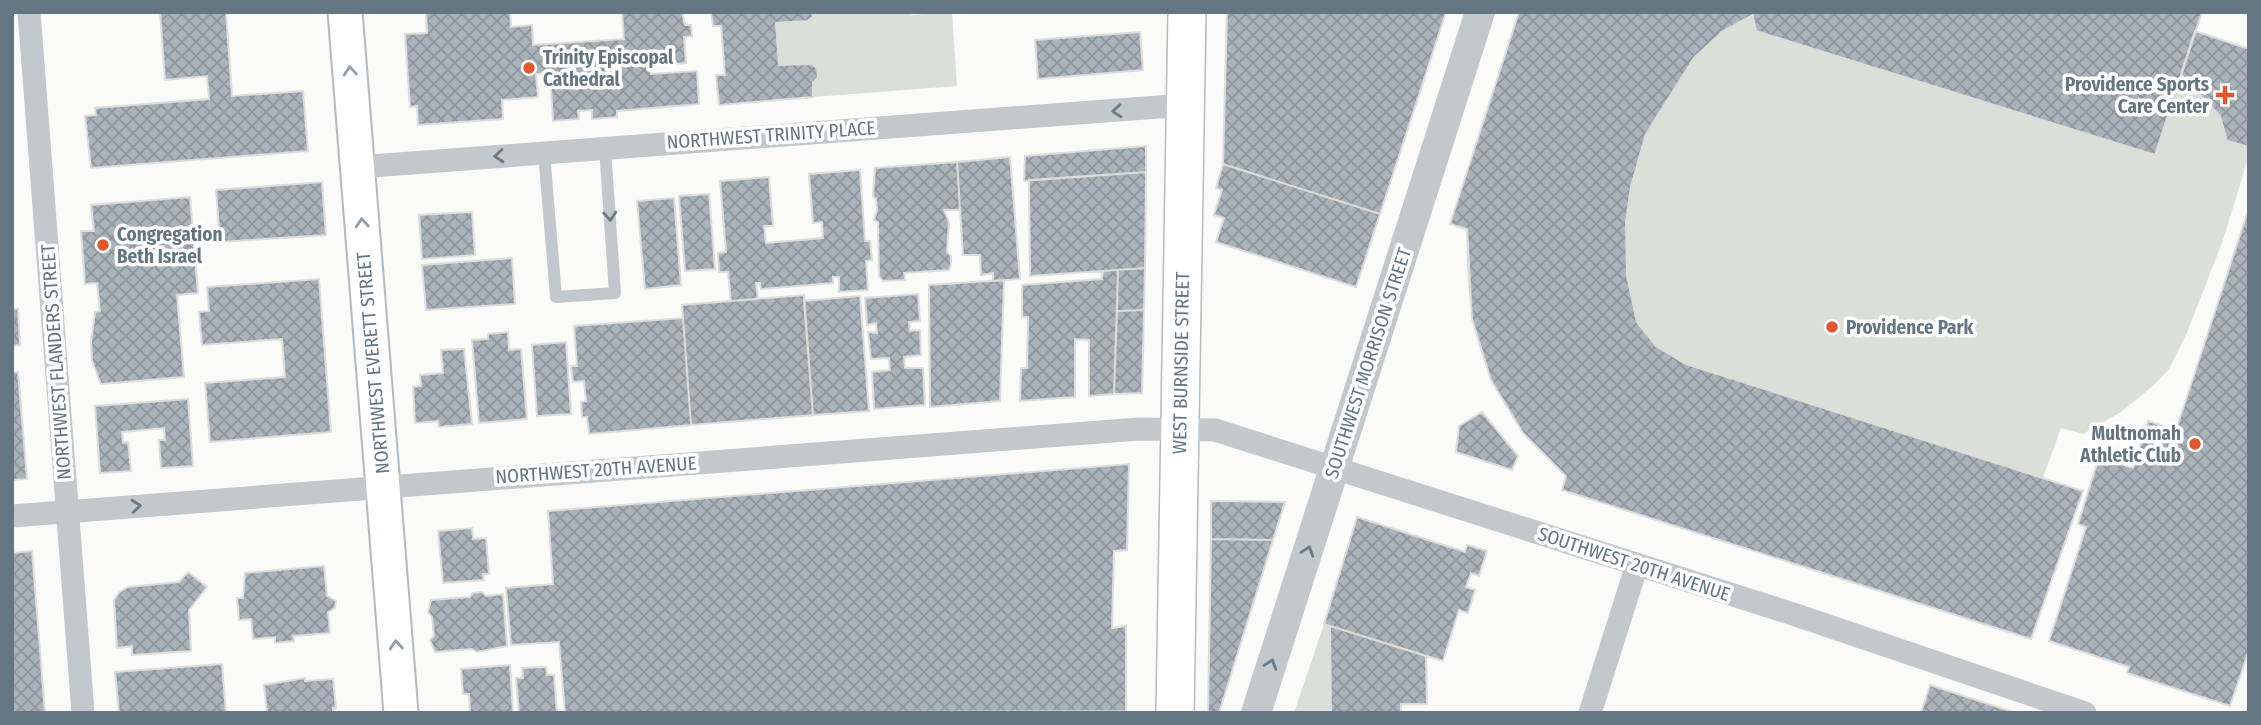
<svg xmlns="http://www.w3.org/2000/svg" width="2261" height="725" font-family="'Fira Sans Condensed',sans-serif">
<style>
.green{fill:#dadfd7}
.building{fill:url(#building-cross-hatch);stroke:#dcdcda;stroke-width:2}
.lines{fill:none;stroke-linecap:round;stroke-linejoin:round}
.secondary-casing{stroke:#b3babf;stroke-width:37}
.primary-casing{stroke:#b5babe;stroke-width:40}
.service{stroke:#c3c8cc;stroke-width:12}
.minor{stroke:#c3c8cc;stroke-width:23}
.tertiary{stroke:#c3c8cc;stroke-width:30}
.secondary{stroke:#fff;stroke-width:33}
.primary{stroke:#fff;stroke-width:37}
.oneway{stroke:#939fa8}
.oneway2{stroke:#6a7a87}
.poi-dot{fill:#e4572e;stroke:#fff;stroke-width:2.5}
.labels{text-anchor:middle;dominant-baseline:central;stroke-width:7;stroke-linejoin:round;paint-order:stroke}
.poi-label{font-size:19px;font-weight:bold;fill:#657683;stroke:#fff;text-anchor:start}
.street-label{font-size:19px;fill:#657683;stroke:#fff}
</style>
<defs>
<pattern id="building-cross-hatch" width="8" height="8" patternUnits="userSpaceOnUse" patternTransform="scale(1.75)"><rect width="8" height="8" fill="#aab3b9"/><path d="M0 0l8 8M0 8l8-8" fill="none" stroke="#8e969c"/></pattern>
</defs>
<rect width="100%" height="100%" fill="#fafaf8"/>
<path class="green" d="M 812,12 L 911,12 L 911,15 L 952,12 L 957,86 L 813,97 L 813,83 L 818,78 L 817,68 L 811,64 L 779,65 L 776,23 L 807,21 L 812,17 Z
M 1519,12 L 2202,12 L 2195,31 L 2249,49 L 2249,155 L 2223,240 L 2186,335 L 2169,369 L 2154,385 L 2121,412 L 2083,434 L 2061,428 L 2043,478 L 2083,491 L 2031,639 L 1562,490 L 1566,476 C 1487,403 1464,336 1467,229 L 1450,224 Z
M 1324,624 L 1330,626 L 1331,713 L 1294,713 Z"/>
<path class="building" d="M 160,12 L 226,12 L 232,96 L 303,91 L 308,151 L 91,168 L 85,116 L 96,115 L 95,108 L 209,99 L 207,76 L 165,80 Z
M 426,12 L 510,12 L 511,27 L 532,25 L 533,45 L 624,39 L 622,12 L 682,12 L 685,25 L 691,25 L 692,36 L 684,37 L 686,63 L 651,66 L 651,74 L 697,71 L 699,104 L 617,111 L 617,117 L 592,119 L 592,110 L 578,111 L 579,119 L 553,121 L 550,73 L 536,74 L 538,97 L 502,100 L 503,119 L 418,125 L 417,106 L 410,107 L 405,34 L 427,33 Z
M 711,12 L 812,12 L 813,17 L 807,21 L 776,23 L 779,65 L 811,64 L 817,68 L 818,78 L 813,83 L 813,97 L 719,105 L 716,75 L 725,75 L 721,26 L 713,26 Z
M 1227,12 L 1446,12 L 1380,214 L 1223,164 Z
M 1519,12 L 1752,12 L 1753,15 L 1723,31 L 1694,58 L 1646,134 L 1631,187 L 1626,222 L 1627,276 L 1637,322 L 1656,346 L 1686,364 L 2083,491 L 2031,639 L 1562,490 L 1566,476 L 1523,433 L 1491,380 L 1472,319 L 1467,229 L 1450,224 Z
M 1752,12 L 2202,12 L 2155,155 L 1756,31 Z
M 2195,31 L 2249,49 L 2249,147 L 2227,141 L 2220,116 L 2181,74 Z
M 1140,32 L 1143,70 L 1038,79 L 1035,40 Z
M 1146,146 L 1146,172 L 1024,181 L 1025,156 Z
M 1010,157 L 1020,279 L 993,281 L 993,273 L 981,275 L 980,255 L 963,255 L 957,162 Z
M 957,162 L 960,210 L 944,210 L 949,223 L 947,252 L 951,256 L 951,264 L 949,270 L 904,273 L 905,280 L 883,281 L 879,276 L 878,222 L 874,220 L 877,210 L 876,199 L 873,196 L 875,168 Z
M 1223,164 L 1380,214 L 1356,287 L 1216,242 L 1224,218 L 1214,215 L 1222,190 L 1216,188 Z
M 860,170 L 865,241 L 870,241 L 872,260 L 866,261 L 868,290 L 839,292 L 839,277 L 833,277 L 833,283 L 761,289 L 760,283 L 756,283 L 758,299 L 731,301 L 728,272 L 719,272 L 718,253 L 726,252 L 720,181 L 769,177 L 773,226 L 764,226 L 766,243 L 823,238 L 822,222 L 813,223 L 809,174 Z
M 1146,172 L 1145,268 L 1030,276 L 1029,180 Z
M 322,182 L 326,235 L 220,242 L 216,190 Z
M 709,194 L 715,269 L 685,271 L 679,196 Z
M 190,197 L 198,293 L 177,295 L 184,377 L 101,384 L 92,361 L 91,342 L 95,312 L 100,311 L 97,283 L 85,284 L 81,231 L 94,231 L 91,205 Z
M 674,198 L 681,285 L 645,289 L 637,201 Z
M 2249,208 L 2249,650 L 2230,706 L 2127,673 L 2129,667 L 2049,641 L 2086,527 L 2078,524 L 2099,457 L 2133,468 L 2148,421 L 2176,430 Z
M 472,212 L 475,255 L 422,259 L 419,215 Z
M 512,258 L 515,304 L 426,310 L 422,265 Z
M 1145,268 L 1144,310 L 1117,311 L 1118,270 Z
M 1118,270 L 1114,394 L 1089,396 L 1089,340 L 1075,339 L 1075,397 L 1020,401 L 1021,368 L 1027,368 L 1028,317 L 1022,317 L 1022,285 L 1102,279 L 1103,271 Z
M 319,279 L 331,432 L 210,442 L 205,383 L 285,377 L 282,339 L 202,345 L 199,312 L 209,311 L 207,287 Z
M 1004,280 L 1000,401 L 930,407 L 929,285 Z
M 918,294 L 920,321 L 909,322 L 910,331 L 920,330 L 921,355 L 904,357 L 905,368 L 923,368 L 925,405 L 874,409 L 872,372 L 890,370 L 889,358 L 871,359 L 868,332 L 877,333 L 876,323 L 867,325 L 865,298 Z
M 804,295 L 813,415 L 691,425 L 682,305 Z
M 860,296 L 869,411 L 813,415 L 804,301 Z
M 12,309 L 18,309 L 20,345 L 12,346 Z
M 1144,310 L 1142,393 L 1114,394 L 1117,311 Z
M 683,318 L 691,425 L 589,434 L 587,417 L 582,417 L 581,402 L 586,401 L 584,381 L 573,382 L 571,366 L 577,366 L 574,326 Z
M 508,332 L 509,350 L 521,349 L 527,419 L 479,423 L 472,340 L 488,339 L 488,334 Z
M 566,342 L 571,414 L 537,416 L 532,345 Z
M 464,349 L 472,424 L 439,427 L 438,421 L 415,423 L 413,387 L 421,386 L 420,375 L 443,373 L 441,350 Z
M 12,372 L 18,372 L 27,479 L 12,480 Z
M 188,399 L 193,466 L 161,468 L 159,440 L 165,440 L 164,428 L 122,432 L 123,443 L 128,442 L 131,471 L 100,473 L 95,406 Z
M 1482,412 L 1518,456 L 1512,470 L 1456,452 L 1459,426 Z
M 1129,464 L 1127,550 L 1114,551 L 1112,628 L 1126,626 L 1126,711 L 565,713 L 559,642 L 511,645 L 506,588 L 553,584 L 548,511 Z
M 1211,501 L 1285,502 L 1273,540 L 1211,539 Z
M 1357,517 L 1465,552 L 1467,545 L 1487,551 L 1479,576 L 1471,573 L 1466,587 L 1475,590 L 1468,613 L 1459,610 L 1443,661 L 1324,624 Z
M 472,528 L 473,539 L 486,538 L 489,574 L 483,574 L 484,580 L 443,583 L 438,531 Z
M 1211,539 L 1273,540 L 1219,713 L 1208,713 Z
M 32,551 L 45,713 L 12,713 L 12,553 Z
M 324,566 L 327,596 L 336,601 L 335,608 L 328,612 L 330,633 L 293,636 L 294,641 L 275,643 L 275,637 L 253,639 L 251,619 L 239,620 L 237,598 L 243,598 L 245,573 Z
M 188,572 L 207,587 L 189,610 L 191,651 L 132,655 L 132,646 L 117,648 L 114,600 L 120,592 L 128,587 L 179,582 Z
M 482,592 L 486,596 L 503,594 L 507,646 L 477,652 L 472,649 L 435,652 L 430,640 L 434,636 L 432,617 L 428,612 L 431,600 L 470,597 L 473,593 Z
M 1330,626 L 1426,656 L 1427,704 L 1401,704 L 1401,713 L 1331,713 Z
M 222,664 L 226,713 L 119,713 L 115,672 Z
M 510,665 L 513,713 L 470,713 L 469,694 L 463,694 L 461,669 Z
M 546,667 L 547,675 L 554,675 L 557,713 L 519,713 L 516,678 L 523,678 L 522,668 Z
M 305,678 L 305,681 L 333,679 L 336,708 L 333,708 L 333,713 L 267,713 L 264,685 Z
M 1930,685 L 2016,713 L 1921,713 Z"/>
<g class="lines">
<defs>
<path id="secondary" d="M 345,12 L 401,713"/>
<path id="primary" d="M 1175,713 L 1187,12"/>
</defs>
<use href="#secondary" class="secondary-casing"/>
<use href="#primary" class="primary-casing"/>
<path class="service" d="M 544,153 L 556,297 L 615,293 L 605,148"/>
<path class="minor" d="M 29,12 L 83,713
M 358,167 L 1185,105
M 12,516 L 1139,429 L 1215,430 L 1793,614 L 2085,713
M 1590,713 L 1637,565"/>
<path class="tertiary" d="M 1256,713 L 1480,12"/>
<use href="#secondary" class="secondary"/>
<use href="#primary" class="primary"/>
</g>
<defs><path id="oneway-chevron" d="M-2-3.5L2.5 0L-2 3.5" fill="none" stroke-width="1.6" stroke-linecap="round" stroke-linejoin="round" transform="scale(1.75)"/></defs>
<g class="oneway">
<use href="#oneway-chevron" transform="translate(350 71) rotate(-95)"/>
<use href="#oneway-chevron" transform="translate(362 223) rotate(-94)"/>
<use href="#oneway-chevron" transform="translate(396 645) rotate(-95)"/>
</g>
<g class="oneway2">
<use href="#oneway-chevron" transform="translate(1117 111) rotate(176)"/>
<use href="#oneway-chevron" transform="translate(499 156) rotate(175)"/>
<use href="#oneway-chevron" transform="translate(610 216) rotate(86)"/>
<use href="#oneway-chevron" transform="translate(136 506) rotate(-5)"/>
<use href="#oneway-chevron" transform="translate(1308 551) rotate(-72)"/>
<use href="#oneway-chevron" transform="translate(1271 664) rotate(-72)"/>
</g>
<g class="poi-dot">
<circle cx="529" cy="68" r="7"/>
<path d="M2221.5 84.5h7v7h7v7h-7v7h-7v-7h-7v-7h7z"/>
<circle cx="103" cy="245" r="7"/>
<circle cx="1832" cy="327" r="7"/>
<circle cx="2195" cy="444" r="7"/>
</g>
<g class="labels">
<g class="poi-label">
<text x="543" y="57">Trinity Episcopal<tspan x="543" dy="22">Cathedral</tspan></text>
<text x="2209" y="84" text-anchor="end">Providence Sports<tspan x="2209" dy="22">Care Center</tspan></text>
<text x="117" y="234">Congregation<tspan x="117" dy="22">Beth Israel</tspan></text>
<text x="1846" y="327">Providence Park</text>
<text x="2181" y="433" text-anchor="end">Multnomah<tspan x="2181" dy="22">Athletic Club</tspan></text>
</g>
<g class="street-label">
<text transform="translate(771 135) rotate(-4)">NORTHWEST TRINITY PLACE</text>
<text transform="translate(56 362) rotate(-94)">NORTHWEST FLANDERS STREET</text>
<text transform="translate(373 363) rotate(-95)">NORTHWEST EVERETT STREET</text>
<text transform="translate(1181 363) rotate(-89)">WEST BURNSIDE STREET</text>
<text transform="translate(1368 363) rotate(-72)">SOUTHWEST MORRISON STREET</text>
<text transform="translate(596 470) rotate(-4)">NORTHWEST 20TH AVENUE</text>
<text transform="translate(1634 564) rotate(18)">SOUTHWEST 20TH AVENUE</text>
</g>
</g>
<rect width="2261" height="725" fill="none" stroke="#657683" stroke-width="28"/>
</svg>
